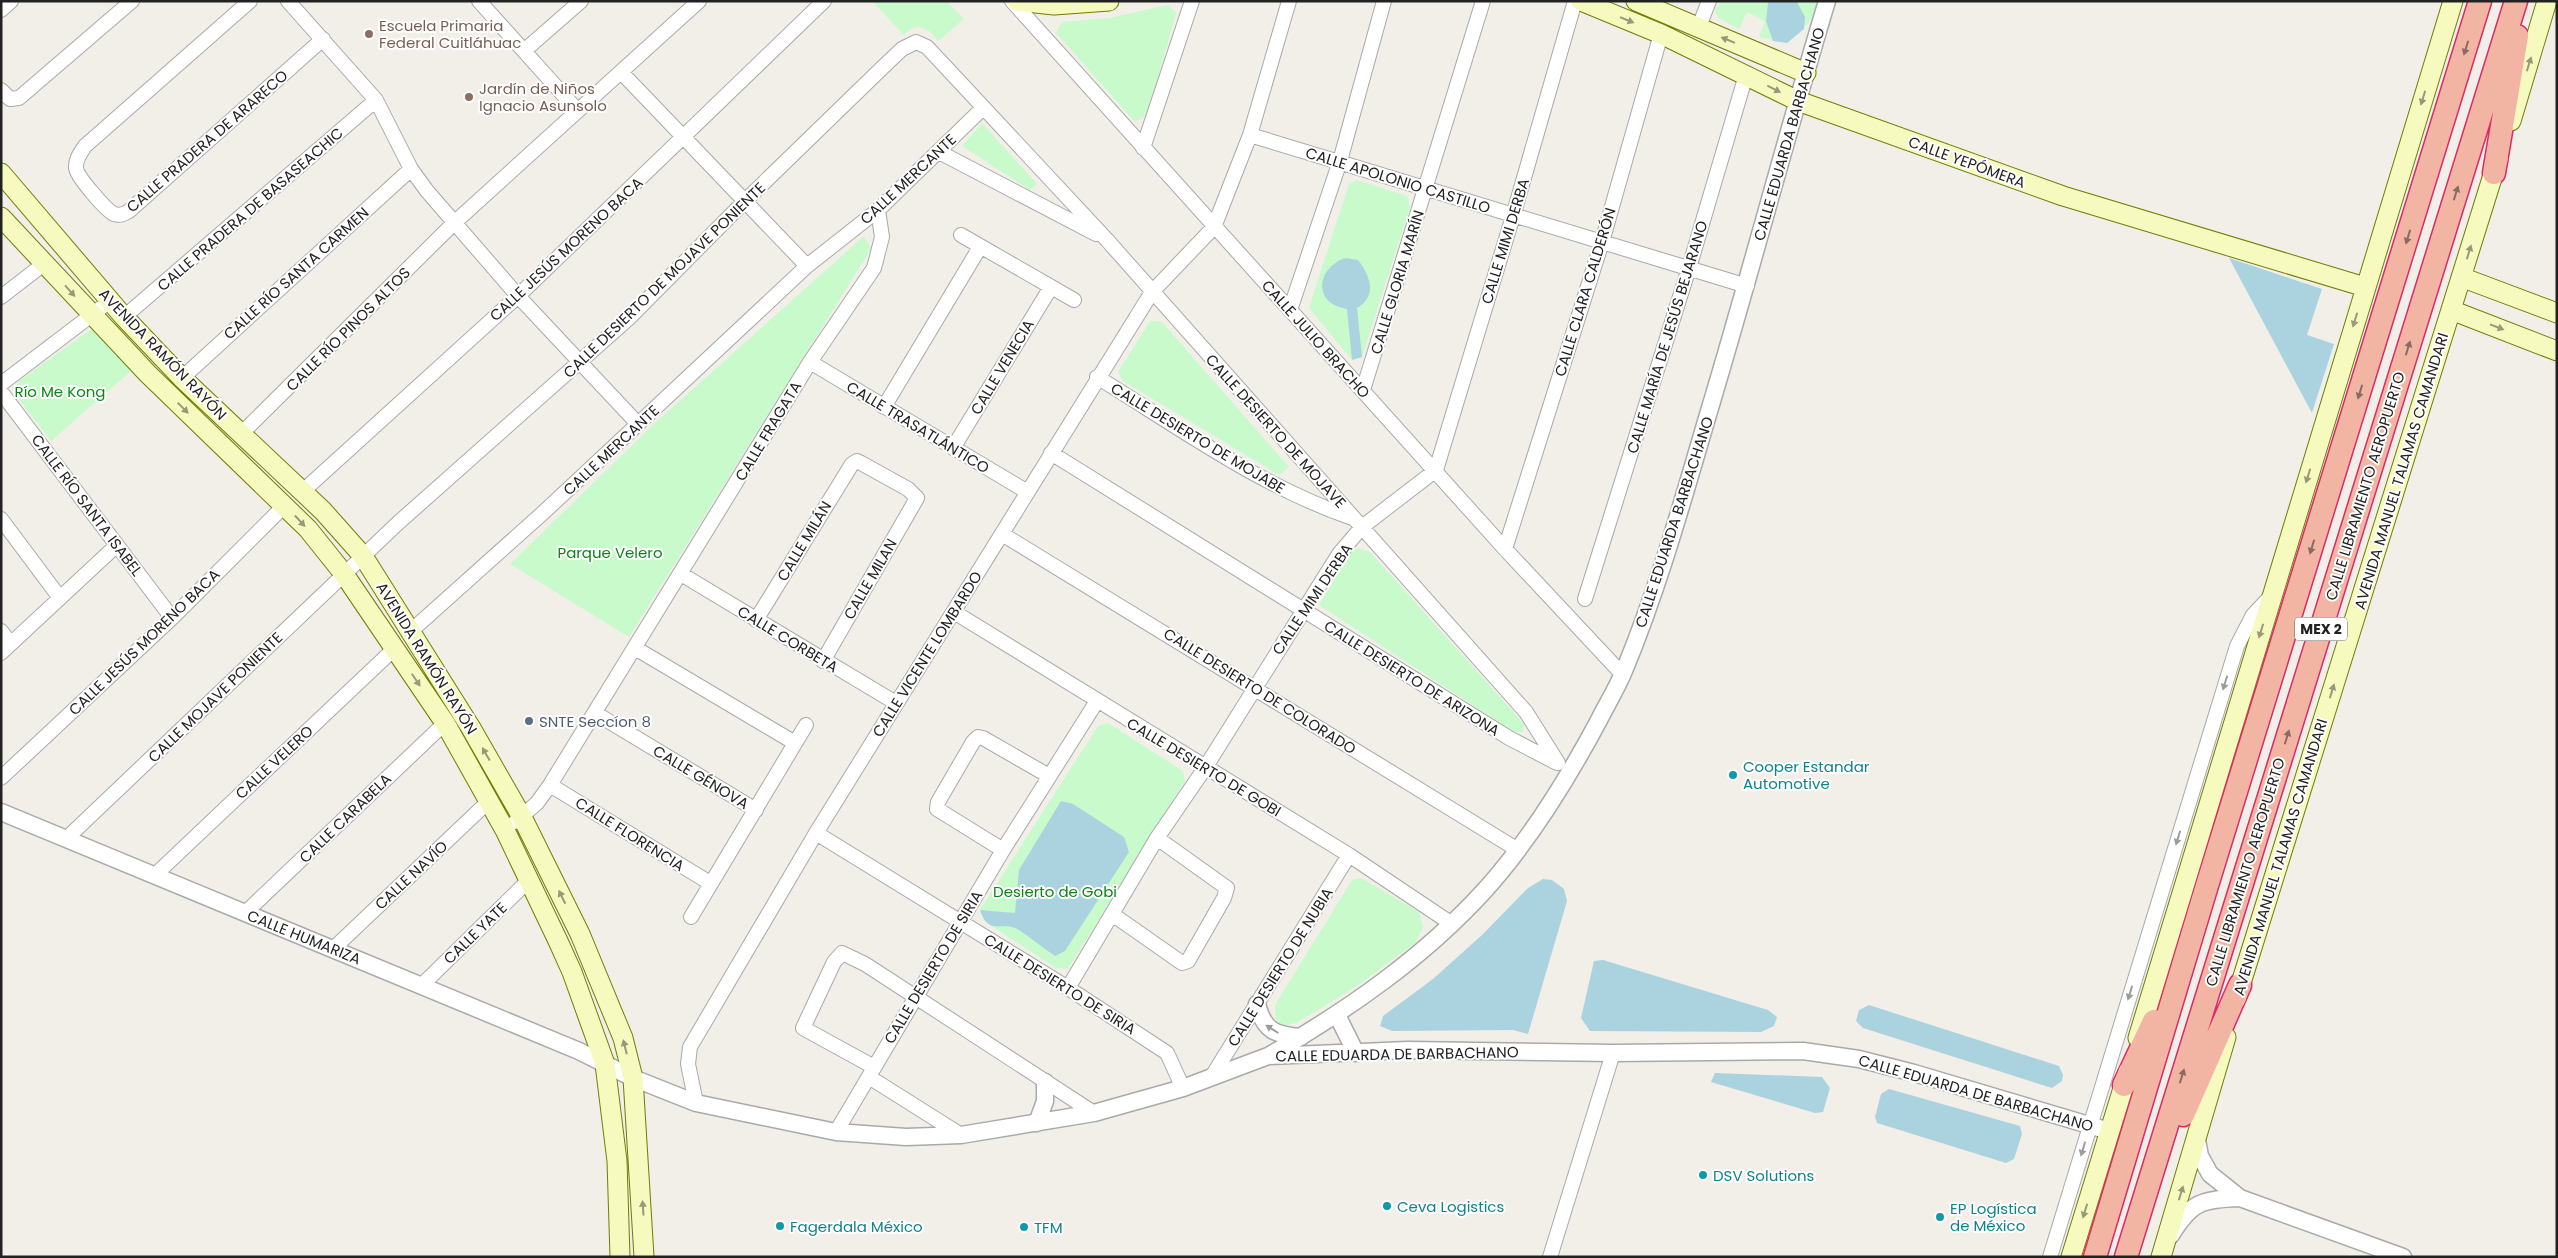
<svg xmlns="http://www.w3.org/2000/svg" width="2558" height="1258" font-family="Poppins,sans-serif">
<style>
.park{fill:#c8facc}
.water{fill:#aad3df}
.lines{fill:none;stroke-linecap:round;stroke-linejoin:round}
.minor-casing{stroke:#a9a9a9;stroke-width:16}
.tertiary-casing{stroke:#a9a9a9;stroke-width:19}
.secondary-casing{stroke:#707d05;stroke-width:21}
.trunk-casing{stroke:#dc2a67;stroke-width:25}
.minor{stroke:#fff;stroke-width:14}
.tertiary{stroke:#fff;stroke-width:16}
.secondary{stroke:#f7fabf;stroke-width:19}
.trunk{stroke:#f2b4a3;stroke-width:22}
.oneway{fill:#979978}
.oneway2{fill:#8a6b62}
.oneway3{fill:#9c9c9c}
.education-dot{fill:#8d6e63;stroke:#fff;stroke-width:2}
.service-dot{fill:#5c6f8a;stroke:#fff;stroke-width:2}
.culture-dot{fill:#0f9aa8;stroke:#fff;stroke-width:2}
.labels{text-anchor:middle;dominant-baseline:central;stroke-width:4;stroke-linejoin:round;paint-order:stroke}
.shield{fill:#fff;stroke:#646464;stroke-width:1}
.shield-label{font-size:14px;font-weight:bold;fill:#222}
.education-label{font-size:15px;fill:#785e54;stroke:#fff;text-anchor:start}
.street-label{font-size:15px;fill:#222;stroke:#fff}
.park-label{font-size:15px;fill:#0c8416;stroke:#fff}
.service-label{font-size:15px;fill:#4e5e75;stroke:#fff;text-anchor:start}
.culture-label{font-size:15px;fill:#0d838f;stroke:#fff;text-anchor:start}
</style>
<rect width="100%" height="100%" fill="#f2efe9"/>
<path class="park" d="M 872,1 L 947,1 L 964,19 L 938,41 L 929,31 L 919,27 L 910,29 L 904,35 Z
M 1722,1 L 1819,1 C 1814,20 1802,31 1787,43 L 1759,37 L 1765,21 L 1747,12 L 1739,29 L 1717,17 L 1715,9 Z
M 1168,5 L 1176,13 L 1148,114 L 1135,122 L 1056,33 L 1062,22 L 1109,18 Z
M 982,123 L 1037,184 L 1030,190 L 962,146 Z
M 1357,180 L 1407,196 L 1410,207 L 1362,357 L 1352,360 L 1309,308 L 1349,184 Z
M 864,236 L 871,249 L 629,637 L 510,564 L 656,422 Z
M 1150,321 L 1162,322 L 1289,467 L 1279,475 L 1123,381 L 1118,372 Z
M 93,328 L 131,371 L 51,441 L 21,402 L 16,391 L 19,381 Z
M 1358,548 L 1370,552 L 1524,724 L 1523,732 L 1514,732 L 1319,605 L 1351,552 Z
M 1108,723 L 1183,771 L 1185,781 L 1068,969 L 1056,968 L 984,921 L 980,910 L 1098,726 Z
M 1361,878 L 1419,912 L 1423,927 L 1416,942 L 1354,988 L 1296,1023 L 1283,1026 L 1275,1019 L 1275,1005 L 1352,880 Z"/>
<path class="water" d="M 1772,1 L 1797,2 L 1805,17 L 1804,29 L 1787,43 L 1773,41 L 1766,21 L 1768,3 Z
M 1346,258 L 1358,260 C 1370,275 1378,296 1357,308 L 1362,357 L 1352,360 L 1347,309 C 1339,307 1331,305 1326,298 C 1315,281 1330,262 1346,258 Z
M 2229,258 L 2322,289 L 2307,335 L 2334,344 L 2312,413 Z
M 1061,801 L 1073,804 L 1124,837 L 1129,852 L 1065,951 L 1055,956 C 1043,948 1031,938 1019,930 C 1002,920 989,937 980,910 L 1015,913 L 1019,870 Z
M 1543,879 L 1552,880 L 1564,889 L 1567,901 L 1528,1034 L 1513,1030 L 1392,1031 L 1380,1026 L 1383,1016 L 1433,979 L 1482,935 L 1528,888 Z
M 1603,960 L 1768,1010 L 1777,1017 L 1774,1026 L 1761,1032 L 1590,1031 L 1581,1018 L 1594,961 Z
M 1869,1005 L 2059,1066 L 2063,1075 L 2062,1081 L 2052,1088 L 1863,1028 L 1856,1021 L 1859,1010 Z
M 1715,1073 L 1822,1077 L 1830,1088 L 1823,1112 L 1815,1113 L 1711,1082 Z
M 1889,1089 L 2020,1126 L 2022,1134 L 2014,1159 L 2006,1163 L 1877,1123 L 1875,1117 L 1881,1094 Z"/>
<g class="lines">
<defs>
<path id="minor" d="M 250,1 L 85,146 C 81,152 75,160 76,168 C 77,177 106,210 114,214 C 120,216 124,214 129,211 L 323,39
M 288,1 L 376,100 L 411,169 L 427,191 L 518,296 L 638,424
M 479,1 L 577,110
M 1012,1 L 1505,549 L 1623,675
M 1,10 L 11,1
M 1698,29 L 1709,1
M 525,50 L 581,1
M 621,72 L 807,266
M 1,90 L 10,99 L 19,98 L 132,1
M 1250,135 L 1747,286
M 1143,148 L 1192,1
M 939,152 L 1096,234
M 961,235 L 1074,300
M 1,297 L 45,263
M 1290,310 L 1340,161 L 1384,1
M 124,317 L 376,100
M 810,362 L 1026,491
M 1097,377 C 1180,428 1260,486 1352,518
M 182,378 L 411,169
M 1,384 L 110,301
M 1363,390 L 1483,1
M 1,392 L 172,618
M 884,407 L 980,247
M 241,434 L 454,223 L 699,1
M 953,448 L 1051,287
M 1051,453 L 1509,738 L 1557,763
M 303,491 L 518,296 L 824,1
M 1,519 L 60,598
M 1002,534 L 1518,850
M 1505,549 L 1602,242 L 1661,34
M 681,574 L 896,703
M 1585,599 L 1689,268 L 1746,75
M 954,612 L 1349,855 L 1452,924
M 756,620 L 852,464 L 857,461 L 861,463 L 908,489 L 917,498 L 823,661
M 1,631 L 10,643
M 411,631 L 545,511 L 807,266 L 878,210 L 983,108
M 635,648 L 795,743
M 1,653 L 117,545
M 595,713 L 756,810
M 1,778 L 172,618 L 285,505
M 550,785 L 710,883
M 515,822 L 537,803 L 550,785 L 810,362 L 874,268 L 882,237 L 878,210
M 816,833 L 1068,988 L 1167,1053 L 1183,1088
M 67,838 L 398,523 L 629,318 L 745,201 L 882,68 L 902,49 L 916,42 L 927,47 L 942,63 L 1107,240 L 1526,712 L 1558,763
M 1003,850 L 937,809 L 938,802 L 973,742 L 978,737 L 983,738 L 1049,776
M 155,875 L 394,649
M 245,913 L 445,723
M 1112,914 L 1182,963 L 1188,961 L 1224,898 L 1227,888 L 1157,838
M 691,917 L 806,725
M 333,949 L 490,800
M 421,986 L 528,881
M 1068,988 L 1157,838 L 1205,768 L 1339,554 L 1362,527 L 1436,470 L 1513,216 L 1575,1
M 874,1067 L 803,1028 L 834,962 L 842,953 L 865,964 L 1094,1113
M 869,1077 L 961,1135
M 1211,1078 L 1349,855
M 696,1103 L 688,1064 L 690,1047 L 816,833 L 1152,292 L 1214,227 L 1250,135 L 1289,1
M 836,1132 L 1003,850 L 1097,701
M 1550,1257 L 1613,1053
M 2050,1257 L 2237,646 L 2253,615 L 2271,596"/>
<path id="tertiary" d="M 1,812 L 579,1051 L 633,1078 L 696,1103 L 836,1132 L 906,1137 L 961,1135 L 1094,1113 L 1183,1088 L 1268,1056 L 1407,1050 L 1613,1053 L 1803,1051 L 1859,1059 L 1914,1073 L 2109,1131
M 1257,1004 C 1264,1031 1275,1035 1301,1037
M 1337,1015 L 1356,1053
M 1270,1055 C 1349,1009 1423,958 1485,890 C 1531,839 1567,780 1599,720 C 1607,704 1617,688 1624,671 C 1658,589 1682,503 1707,418 C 1749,279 1785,140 1827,1
M 1037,1123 L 1045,1101 L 1045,1082
M 2197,1140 L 2200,1156 L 2210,1174 L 2240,1198 L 2403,1257
M 2171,1235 C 2191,1202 2202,1199 2240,1198"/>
<path id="secondary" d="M 1017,1 L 1054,5 L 1109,1
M 1581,1 L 1661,34 L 1798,101 L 2063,196 L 2365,287
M 1636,1 L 1806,73
M 2511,121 L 2547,1
M 1,173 L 124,317 L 182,378 L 323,511 L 363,556 L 471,728 L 522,817 L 580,934 L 623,1038 L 633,1078 L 644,1257
M 1,217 L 148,374 L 308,529 L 344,574 L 445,723 L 505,830 L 558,941 L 572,972 L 605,1064 L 617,1161 L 620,1257
M 2461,277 L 2557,313
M 2451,310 L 2557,351
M 2236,999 L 2498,159
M 2138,1038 L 2453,1
M 2071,1257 L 2128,1072
M 2161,1257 L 2226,1037"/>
<path id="trunk" d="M 2494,173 L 2517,36
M 2124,1085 L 2154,1021
M 2183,1115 L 2240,985
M 2095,1257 L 2205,892 L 2480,1
M 2126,1257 L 2516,1"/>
</defs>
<use href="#minor" class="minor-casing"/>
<use href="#tertiary" class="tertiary-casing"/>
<use href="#secondary" class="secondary-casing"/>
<use href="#trunk" class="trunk-casing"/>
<use href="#minor" class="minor"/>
<use href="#tertiary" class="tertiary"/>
<use href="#secondary" class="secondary"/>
<use href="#trunk" class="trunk"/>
</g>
<defs><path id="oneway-solid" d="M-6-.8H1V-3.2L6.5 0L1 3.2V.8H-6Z" transform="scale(1.25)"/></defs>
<g class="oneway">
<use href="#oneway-solid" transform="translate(1627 20) rotate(22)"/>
<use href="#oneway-solid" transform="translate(1728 40) rotate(-158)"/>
<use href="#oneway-solid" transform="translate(2529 64) rotate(-73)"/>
<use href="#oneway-solid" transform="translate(1774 89) rotate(27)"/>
<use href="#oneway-solid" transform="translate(2423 98) rotate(107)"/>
<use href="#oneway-solid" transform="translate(2469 252) rotate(-73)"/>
<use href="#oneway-solid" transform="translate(70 291) rotate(48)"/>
<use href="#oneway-solid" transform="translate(2355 320) rotate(107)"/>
<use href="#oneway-solid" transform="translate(2497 327) rotate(21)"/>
<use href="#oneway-solid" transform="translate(183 408) rotate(45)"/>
<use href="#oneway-solid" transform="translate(2308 476) rotate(107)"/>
<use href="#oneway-solid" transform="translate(300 521) rotate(47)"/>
<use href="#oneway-solid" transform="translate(2261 631) rotate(107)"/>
<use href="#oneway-solid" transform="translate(416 680) rotate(56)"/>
<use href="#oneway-solid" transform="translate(2332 691) rotate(-73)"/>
<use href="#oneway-solid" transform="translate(486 754) rotate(-120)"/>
<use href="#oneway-solid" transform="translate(562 897) rotate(-116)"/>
<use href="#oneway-solid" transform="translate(625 1047) rotate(-104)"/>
<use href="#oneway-solid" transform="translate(2181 1193) rotate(-73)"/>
<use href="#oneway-solid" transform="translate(643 1208) rotate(-94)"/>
<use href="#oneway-solid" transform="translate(2085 1211) rotate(107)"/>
</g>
<g class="oneway2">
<use href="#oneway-solid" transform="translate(2466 48) rotate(107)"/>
<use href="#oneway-solid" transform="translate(2456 193) rotate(-73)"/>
<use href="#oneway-solid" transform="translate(2408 237) rotate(107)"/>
<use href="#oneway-solid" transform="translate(2408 348) rotate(-73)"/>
<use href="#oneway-solid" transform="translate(2360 392) rotate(107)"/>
<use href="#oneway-solid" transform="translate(2312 547) rotate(107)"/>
<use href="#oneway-solid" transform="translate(2287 737) rotate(-73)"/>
<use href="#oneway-solid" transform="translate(2182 1076) rotate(-73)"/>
</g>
<g class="oneway3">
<use href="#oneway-solid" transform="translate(2225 683) rotate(107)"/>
<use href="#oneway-solid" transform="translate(2178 838) rotate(107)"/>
<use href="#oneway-solid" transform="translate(2130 993) rotate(107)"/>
<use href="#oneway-solid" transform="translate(1272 1029) rotate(-148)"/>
<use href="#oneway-solid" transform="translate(2083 1149) rotate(107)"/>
</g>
<g class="education-dot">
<circle cx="369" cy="34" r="5"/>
<circle cx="469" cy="97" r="5"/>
</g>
<circle class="service-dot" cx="529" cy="721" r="5"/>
<g class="culture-dot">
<circle cx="1733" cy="775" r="5"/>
<circle cx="1703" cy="1175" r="5"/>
<circle cx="1387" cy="1206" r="5"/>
<circle cx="1940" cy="1217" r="5"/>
<circle cx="780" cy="1226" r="5"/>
<circle cx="1024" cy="1227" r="5"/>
</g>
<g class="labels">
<rect class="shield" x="2295" y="617.5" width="52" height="23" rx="4"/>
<g class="shield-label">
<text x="2321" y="629">MEX 2</text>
</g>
<g class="education-label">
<text x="379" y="25">Escuela Primaria<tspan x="379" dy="17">Federal Cuitláhuac</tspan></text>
<text x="479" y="88">Jardín de Niños<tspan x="479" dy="17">Ignacio Asunsolo</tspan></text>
</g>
<g class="street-label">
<text transform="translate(1789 134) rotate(-74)">CALLE EDUARDA BARBACHANO</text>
<text transform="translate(207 141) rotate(-41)">CALLE PRADERA DE ARARECO</text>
<text transform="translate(1967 162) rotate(20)">CALLE YEPÓMERA</text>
<text transform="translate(908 179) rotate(-43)">CALLE MERCANTE</text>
<text transform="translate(1398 180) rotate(17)">CALLE APOLONIO CASTILLO</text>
<text transform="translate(250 209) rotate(-41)">CALLE PRADERA DE BASASEACHIC</text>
<text transform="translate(1505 241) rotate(-73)">CALLE MIMI DERBA</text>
<text transform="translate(566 249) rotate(-43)">CALLE JESÚS MORENO BACA</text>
<text transform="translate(296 273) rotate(-42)">CALLE RÍO SANTA CARMEN</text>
<text transform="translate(664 280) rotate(-44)">CALLE DESIERTO DE MOJAVE PONIENTE</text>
<text transform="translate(1397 282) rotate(-73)">CALLE GLORIA MARÍN</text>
<text transform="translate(1585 292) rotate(-73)">CALLE CLARA CALDERÓN</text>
<text transform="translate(348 329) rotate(-45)">CALLE RÍO PINOS ALTOS</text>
<text transform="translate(1667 337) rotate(-73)">CALLE MARÍA DE JESÚS BEJARANO</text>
<text transform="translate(1316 339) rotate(48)">CALLE JULIO BRACHO</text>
<text transform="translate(163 354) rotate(46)">AVENIDA RAMÓN RAYÓN</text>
<text transform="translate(1002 367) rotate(-59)">CALLE VENECIA</text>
<text transform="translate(918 427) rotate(31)">CALLE TRASATLÁNTICO</text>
<text transform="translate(768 431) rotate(-59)">CALLE FRAGATA</text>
<text transform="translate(1276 431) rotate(48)">CALLE DESIERTO DE MOJAVE</text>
<text transform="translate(1198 438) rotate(31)">CALLE DESIERTO DE MOJABE</text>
<text transform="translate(611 450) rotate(-43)">CALLE MERCANTE</text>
<text transform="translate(2401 471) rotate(-73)">AVENIDA MANUEL TALAMAS CAMANDARI</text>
<text transform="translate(2365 486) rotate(-73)">CALLE LIBRAMIENTO AEROPUERTO</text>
<text transform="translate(87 505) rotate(53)">CALLE RÍO SANTA ISABEL</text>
<text transform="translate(1674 522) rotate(-72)">CALLE EDUARDA BARBACHANO</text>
<text transform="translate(804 541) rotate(-59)">CALLE MILÁN</text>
<text transform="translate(870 579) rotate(-60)">CALLE MILAN</text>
<text transform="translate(1312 599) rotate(-56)">CALLE MIMI DERBA</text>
<text transform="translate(788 639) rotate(31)">CALLE CORBETA</text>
<text transform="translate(144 642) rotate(-44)">CALLE JESÚS MORENO BACA</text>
<text transform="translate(927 654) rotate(-58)">CALLE VICENTE LOMBARDO</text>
<text transform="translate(427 658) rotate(58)">AVENIDA RAMÓN RAYÓN</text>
<text transform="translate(1412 678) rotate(32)">CALLE DESIERTO DE ARIZONA</text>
<text transform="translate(1260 691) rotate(32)">CALLE DESIERTO DE COLORADO</text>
<text transform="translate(215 697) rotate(-44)">CALLE MOJAVE PONIENTE</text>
<text transform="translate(274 762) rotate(-43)">CALLE VELERO</text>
<text transform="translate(1204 767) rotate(31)">CALLE DESIERTO DE GOBI</text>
<text transform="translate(701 777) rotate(31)">CALLE GÉNOVA</text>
<text transform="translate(345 818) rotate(-44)">CALLE CARABELA</text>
<text transform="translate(630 834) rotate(32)">CALLE FLORENCIA</text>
<text transform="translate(2280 857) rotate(-73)">AVENIDA MANUEL TALAMAS CAMANDARI</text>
<text transform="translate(2245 872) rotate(-73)">CALLE LIBRAMIENTO AEROPUERTO</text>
<text transform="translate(411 875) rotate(-43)">CALLE NAVÍO</text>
<text transform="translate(475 933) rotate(-44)">CALLE YATE</text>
<text transform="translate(304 937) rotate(22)">CALLE HUMARIZA</text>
<text transform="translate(933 967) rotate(-59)">CALLE DESIERTO DE SIRIA</text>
<text transform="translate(1280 967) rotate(-58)">CALLE DESIERTO DE NUBIA</text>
<text transform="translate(1060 984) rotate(32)">CALLE DESIERTO DE SIRIA</text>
<text transform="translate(1397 1054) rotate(-1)">CALLE EDUARDA DE BARBACHANO</text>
<text transform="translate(1976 1093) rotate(16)">CALLE EDUARDA DE BARBACHANO</text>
</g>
<g class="park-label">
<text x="60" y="391">Río Me Kong</text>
<text x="610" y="552">Parque Velero</text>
<text x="1055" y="891">Desierto de Gobi</text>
</g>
<g class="service-label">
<text x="539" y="721">SNTE Seccíon 8</text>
</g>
<g class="culture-label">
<text x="1743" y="766">Cooper Estandar<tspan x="1743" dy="17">Automotive</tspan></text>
<text x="1713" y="1175">DSV Solutions</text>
<text x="1397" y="1206">Ceva Logistics</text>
<text x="1950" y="1208">EP Logística<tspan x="1950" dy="17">de México</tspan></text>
<text x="790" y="1226">Fagerdala México</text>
<text x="1034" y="1227">TFM</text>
</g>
</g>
<rect width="2558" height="1258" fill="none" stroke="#222222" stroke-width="5"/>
</svg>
